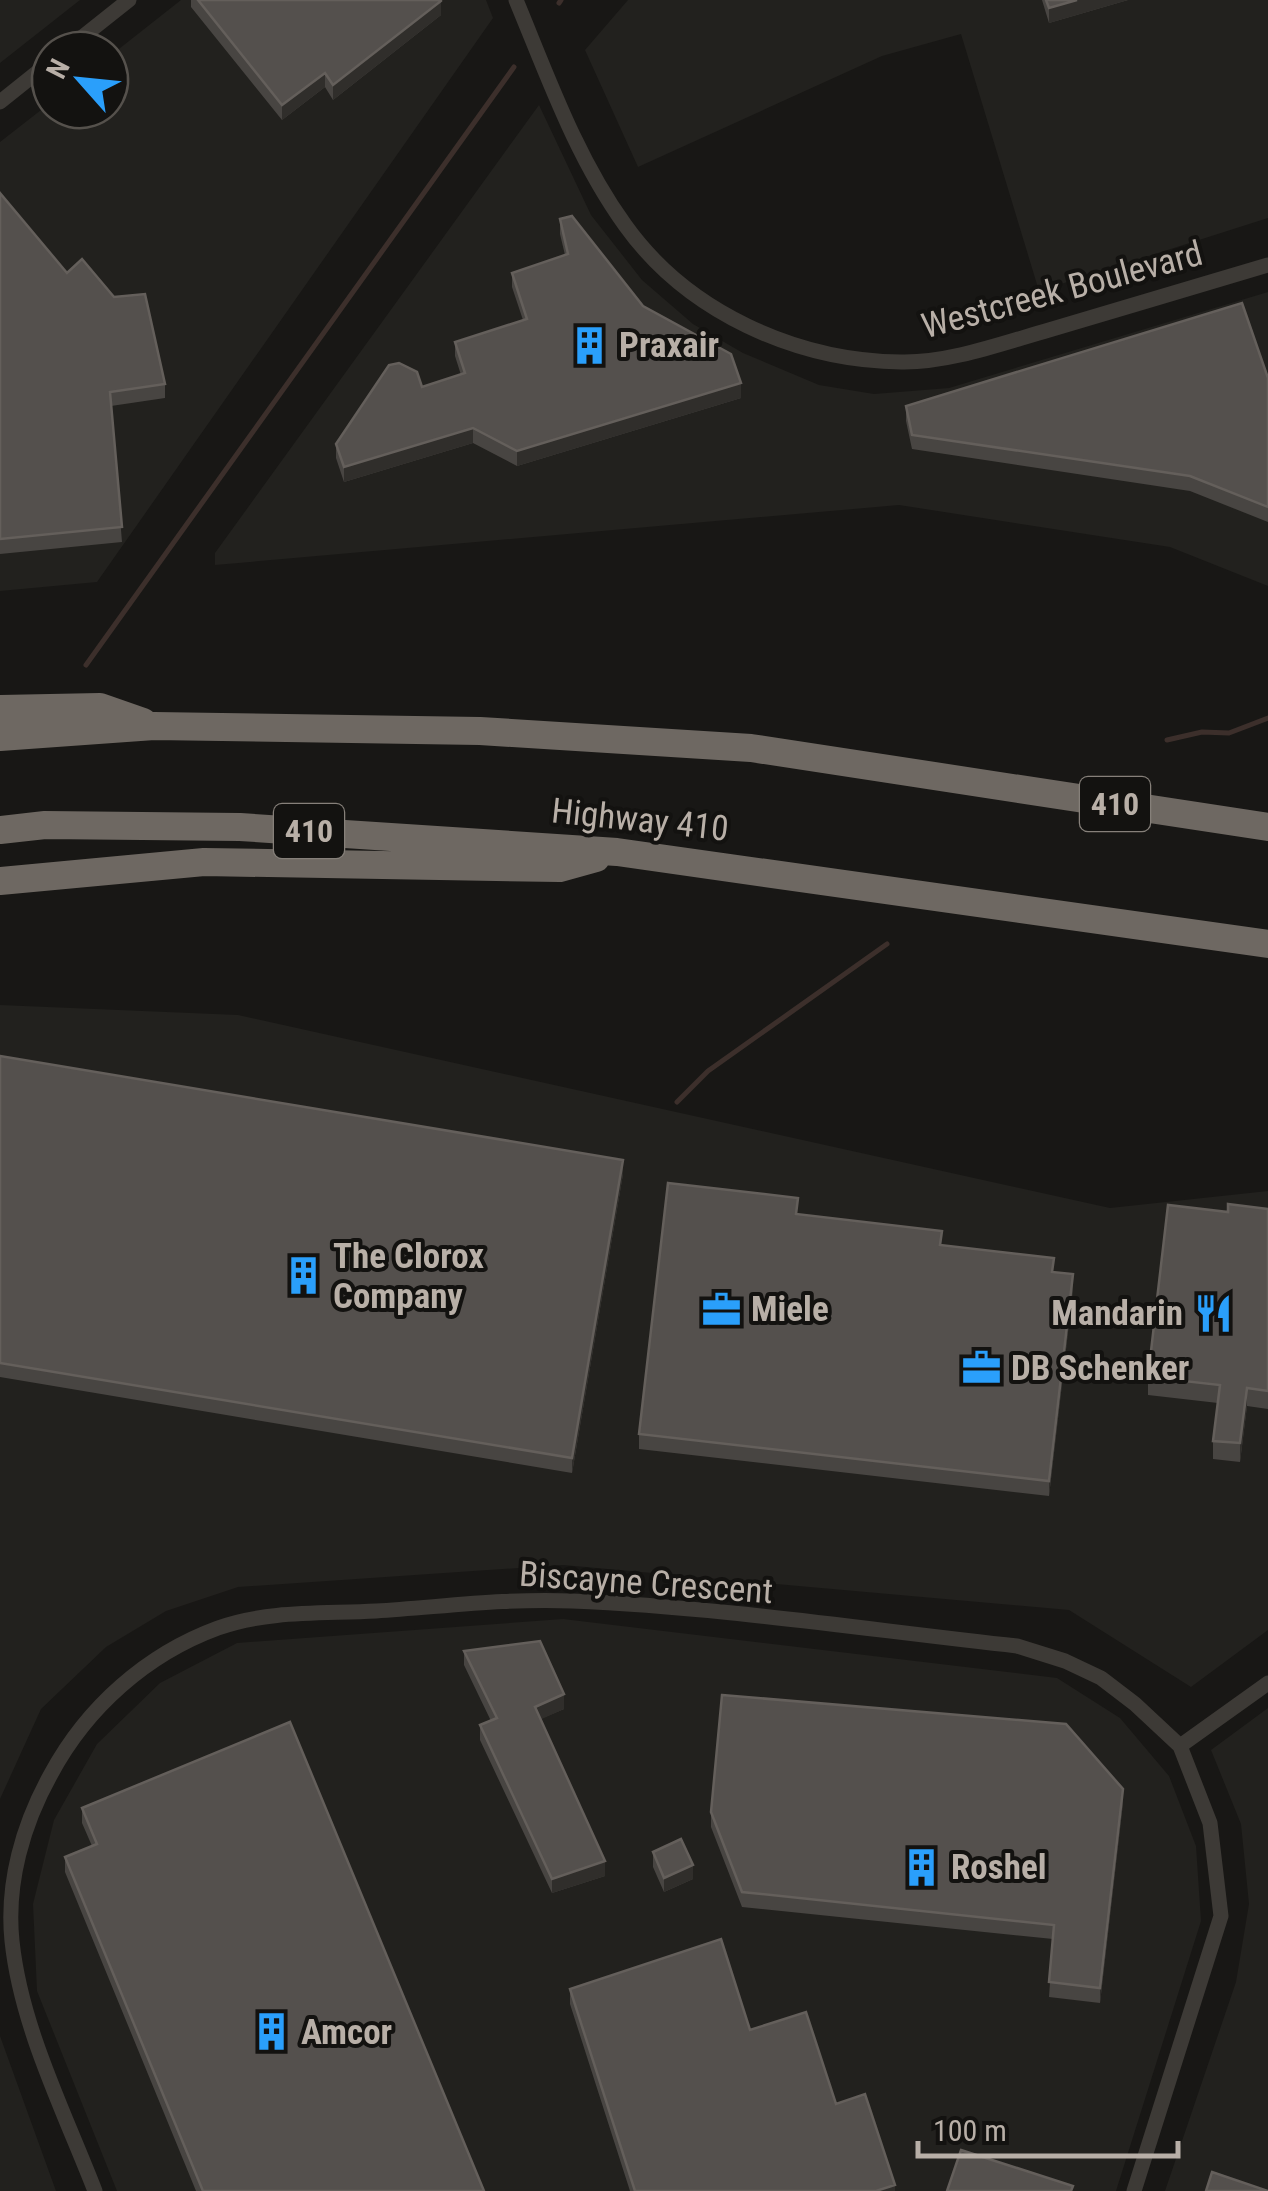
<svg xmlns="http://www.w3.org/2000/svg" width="1268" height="2191" font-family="'Roboto Condensed',sans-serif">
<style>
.built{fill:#22211e}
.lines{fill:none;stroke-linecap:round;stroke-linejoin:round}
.stream{stroke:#3c2f2b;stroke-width:5}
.street{stroke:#3d3a36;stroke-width:15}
.highway{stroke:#6e6862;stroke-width:28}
.wall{fill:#484542}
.shaded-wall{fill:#302e2b}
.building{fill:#54504d;stroke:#645f5b;stroke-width:2.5}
.labels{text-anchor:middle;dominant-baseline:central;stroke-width:8;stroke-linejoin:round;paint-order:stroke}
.shield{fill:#131210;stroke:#86807a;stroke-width:2.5}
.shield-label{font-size:32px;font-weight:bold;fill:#b8afa7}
.street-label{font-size:35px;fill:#b8afa7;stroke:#131210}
.poi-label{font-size:35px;font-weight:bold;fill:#b8afa7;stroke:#131210;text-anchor:start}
</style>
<rect width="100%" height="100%" fill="#181715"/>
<path class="built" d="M 0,0 L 80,0 L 0,63 Z
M 181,0 L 486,0 L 493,18 L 97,582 L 0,591 L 0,142 L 50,103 L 50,110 L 110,110 L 110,56 Z
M 628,0 L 1268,0 L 1268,218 L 1039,291 L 961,34 L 882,56 L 638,167 L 585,50 Z
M 539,105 L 591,215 L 642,280 L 693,324 L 743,353 L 819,385 L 874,394 L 949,388 L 1268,292 L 1268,586 L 1170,547 L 899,505 L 215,565 L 215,553 Z
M 0,1005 L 238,1015 L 1110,1208 L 1268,1191 L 1268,1630 L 1191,1687 L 1069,1610 L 563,1565 L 238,1587 L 166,1611 L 106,1647 L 41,1709 L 0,1799 Z
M 563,1619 L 1057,1678 L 1120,1718 L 1169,1776 L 1196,1846 L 1201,1921 L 1116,2191 L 117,2191 L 37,1991 L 33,1904 L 54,1820 L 97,1744 L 160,1683 L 237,1643 Z
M 1268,1708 L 1268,2191 L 1165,2191 L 1236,1982 L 1249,1904 L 1241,1824 L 1211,1750 Z
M 0,2036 L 56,2191 L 0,2191 Z"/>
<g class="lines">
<path class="stream" d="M 559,3 L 561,0
M 86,665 L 514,67
M 1167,740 L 1202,732 L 1229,733 L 1268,718
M 677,1102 L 708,1071 L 887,944"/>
<path class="street" d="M 516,0 C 548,77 576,157 625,225 C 687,312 796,361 901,362 C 949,363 1003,343 1049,330 C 1122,308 1195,287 1268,265
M 66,50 L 129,0
M 0,102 L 50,62
M 1180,1746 L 1268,1683
M 95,2191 C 64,2111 21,2027 12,1941 C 6,1883 23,1824 51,1774 C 87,1707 147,1654 218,1628 C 268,1610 324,1614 376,1611 C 441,1607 507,1598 572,1601 C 720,1607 869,1630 1017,1646 L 1065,1661 L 1101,1678 L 1135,1704 L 1180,1746 L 1210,1823 L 1221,1916 L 1134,2191"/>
<path class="highway" d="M 0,709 L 100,707 L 143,722
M 0,737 L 154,726 L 480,731 L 751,748 L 1268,827
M 0,830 L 45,825 L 240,827 L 617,852 L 1268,944
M 0,881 L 204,862 L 560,868 L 596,858"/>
</g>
<path class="wall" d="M 191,0 L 441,0 L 441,15 L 333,100 L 325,87 L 282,120 L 191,7 Z
M 1042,0 L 1128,0 L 1049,23 Z
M 0,193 L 67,273 L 165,384 L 165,398 L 111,406 L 122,542 L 0,554 Z
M 560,219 L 643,306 L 741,398 L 517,466 L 473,443 L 344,482 L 336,458 L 336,444 L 422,387 L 461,375 L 455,356 L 455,342 L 523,320 L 512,287 L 512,273 L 565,255 L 560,234 Z
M 1268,378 L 1268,522 L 1190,491 L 912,449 L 906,421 L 906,406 Z
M 0,1056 L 623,1174 L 572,1473 L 0,1377 Z
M 1268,1209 L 1268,1409 L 1247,1406 L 1240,1462 L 1213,1459 L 1213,1441 L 1218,1403 L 1148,1395 L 1148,1377 Z
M 798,1214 L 942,1245 L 1054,1272 L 1073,1289 L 1049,1496 L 639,1449 L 639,1434 Z
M 464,1651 L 564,1709 L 540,1719 L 605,1876 L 552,1893 L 480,1740 L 480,1725 L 491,1721 L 464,1665 Z
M 1123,1803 L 1100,2003 L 1049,1997 L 1053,1939 L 742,1907 L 711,1827 L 711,1812 Z
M 82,1808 L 484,2191 L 196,2191 L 65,1872 L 65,1857 L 92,1846 L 82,1823 Z
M 653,1852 L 693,1879 L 664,1892 L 653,1867 Z
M 570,1989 L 750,2030 L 836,2104 L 895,2191 L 630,2191 L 570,2004 Z"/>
<path class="shaded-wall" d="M 1077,0 L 1128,0 L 1049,23 L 1049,8 Z
M 441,1 L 441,15 L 333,100 L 333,85 Z
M 325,73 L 325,87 L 282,120 L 282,105 Z
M 741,383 L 741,398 L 517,466 L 517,451 Z
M 473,428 L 473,443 L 344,482 L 344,467 Z
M 623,1160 L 623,1174 L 572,1473 L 572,1458 Z
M 1073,1274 L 1073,1289 L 1049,1496 L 1049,1481 Z
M 1247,1388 L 1247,1406 L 1240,1462 L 1240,1443 Z
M 564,1694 L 564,1709 L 535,1722 L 535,1707 Z
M 1123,1789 L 1123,1803 L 1100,2003 L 1100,1988 Z
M 605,1861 L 605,1876 L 552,1893 L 552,1879 Z
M 693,1865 L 693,1879 L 664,1892 L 664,1878 Z
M 895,2185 L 895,2191 L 876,2191 Z"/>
<path class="building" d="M 198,0 L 441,0 L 441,1 L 333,85 L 325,73 L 282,105 Z
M 1046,0 L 1077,0 L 1049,8 Z
M 0,193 L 67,273 L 82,259 L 114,297 L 145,294 L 165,384 L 110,392 L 122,527 L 0,539 Z
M 572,216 L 643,306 L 731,354 L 741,383 L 517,451 L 473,428 L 344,467 L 336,444 L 389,365 L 399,363 L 417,372 L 422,387 L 465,373 L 455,342 L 527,319 L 512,273 L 568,254 L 560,219 Z
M 1242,303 L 1268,378 L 1268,507 L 1190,476 L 912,435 L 906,406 Z
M 0,1056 L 623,1160 L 572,1458 L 0,1363 Z
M 668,1183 L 798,1198 L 796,1214 L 942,1231 L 940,1245 L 1054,1258 L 1052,1272 L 1073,1274 L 1049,1481 L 639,1434 Z
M 1228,1204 L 1268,1209 L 1268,1391 L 1247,1388 L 1240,1443 L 1213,1441 L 1220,1385 L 1148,1377 L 1168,1205 L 1228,1212 Z
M 540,1641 L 564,1694 L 535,1707 L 605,1861 L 552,1879 L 480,1725 L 497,1718 L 464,1651 Z
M 722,1695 L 1066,1724 L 1123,1789 L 1100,1988 L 1049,1982 L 1054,1925 L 742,1892 L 711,1812 Z
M 290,1722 L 484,2191 L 203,2191 L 65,1857 L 97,1844 L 82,1808 Z
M 681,1839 L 693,1865 L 664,1878 L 653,1852 Z
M 721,1939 L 750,2030 L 806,2012 L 836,2104 L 865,2094 L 895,2185 L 876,2191 L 635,2191 L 570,1989 Z
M 961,2150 L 1073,2186 L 1071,2191 L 947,2191 Z
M 1212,2172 L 1268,2191 L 1206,2191 Z"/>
<defs>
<symbol id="building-bare" viewBox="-9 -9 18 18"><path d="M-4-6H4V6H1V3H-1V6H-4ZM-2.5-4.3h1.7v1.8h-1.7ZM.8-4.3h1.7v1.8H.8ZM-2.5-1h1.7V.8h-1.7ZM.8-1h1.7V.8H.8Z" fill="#2a9ffb" stroke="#131210" stroke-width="2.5" paint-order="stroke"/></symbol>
<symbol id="office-bare" viewBox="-9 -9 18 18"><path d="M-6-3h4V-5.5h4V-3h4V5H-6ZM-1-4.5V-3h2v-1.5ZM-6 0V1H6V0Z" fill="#2a9ffb" stroke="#131210" stroke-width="2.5" paint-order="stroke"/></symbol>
<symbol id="restaurant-bare" viewBox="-9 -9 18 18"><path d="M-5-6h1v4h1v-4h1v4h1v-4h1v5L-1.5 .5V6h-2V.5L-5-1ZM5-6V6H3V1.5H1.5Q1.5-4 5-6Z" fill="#2a9ffb" stroke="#131210" stroke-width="2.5" paint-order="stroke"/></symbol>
</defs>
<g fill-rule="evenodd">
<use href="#building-bare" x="562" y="318" width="55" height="55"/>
<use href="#building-bare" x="276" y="1248" width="55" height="55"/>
<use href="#office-bare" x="694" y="1282" width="55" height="55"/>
<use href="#restaurant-bare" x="1186" y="1286" width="55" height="55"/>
<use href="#office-bare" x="954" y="1340" width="55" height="55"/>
<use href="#building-bare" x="894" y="1840" width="55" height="55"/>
<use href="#building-bare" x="244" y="2004" width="55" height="55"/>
</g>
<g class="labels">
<g class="shield">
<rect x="1080" y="777" width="70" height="54" rx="8"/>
<rect x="274" y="804" width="70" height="54" rx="8"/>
</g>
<g class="shield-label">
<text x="1115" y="804">410</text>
<text x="309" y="831">410</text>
</g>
<g class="street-label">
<text transform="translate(1062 290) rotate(-15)">Westcreek Boulevard</text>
<text transform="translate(640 820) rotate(6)">Highway 410</text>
<text transform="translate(646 1583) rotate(4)">Biscayne Crescent</text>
</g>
<g class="poi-label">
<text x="619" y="345">Praxair</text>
<text x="333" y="1256">The Clorox<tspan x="333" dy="40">Company</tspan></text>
<text x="751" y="1309">Miele</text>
<text x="1183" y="1313" text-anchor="end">Mandarin</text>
<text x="1011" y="1368">DB Schenker</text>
<text x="951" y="1867">Roshel</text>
<text x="301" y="2032">Amcor</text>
</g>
</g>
<g transform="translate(80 80) rotate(297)"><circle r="48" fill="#131210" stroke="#55514c" stroke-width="2.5"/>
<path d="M0-8L18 38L0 25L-18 38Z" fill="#2a9ffb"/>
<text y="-15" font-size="28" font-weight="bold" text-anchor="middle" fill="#b8afa7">N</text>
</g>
<path d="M918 2141v15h260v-15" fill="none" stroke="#b8afa7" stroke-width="5"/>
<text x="933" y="2141" font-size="30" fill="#b8afa7" stroke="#131210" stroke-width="8" paint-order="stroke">100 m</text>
</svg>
